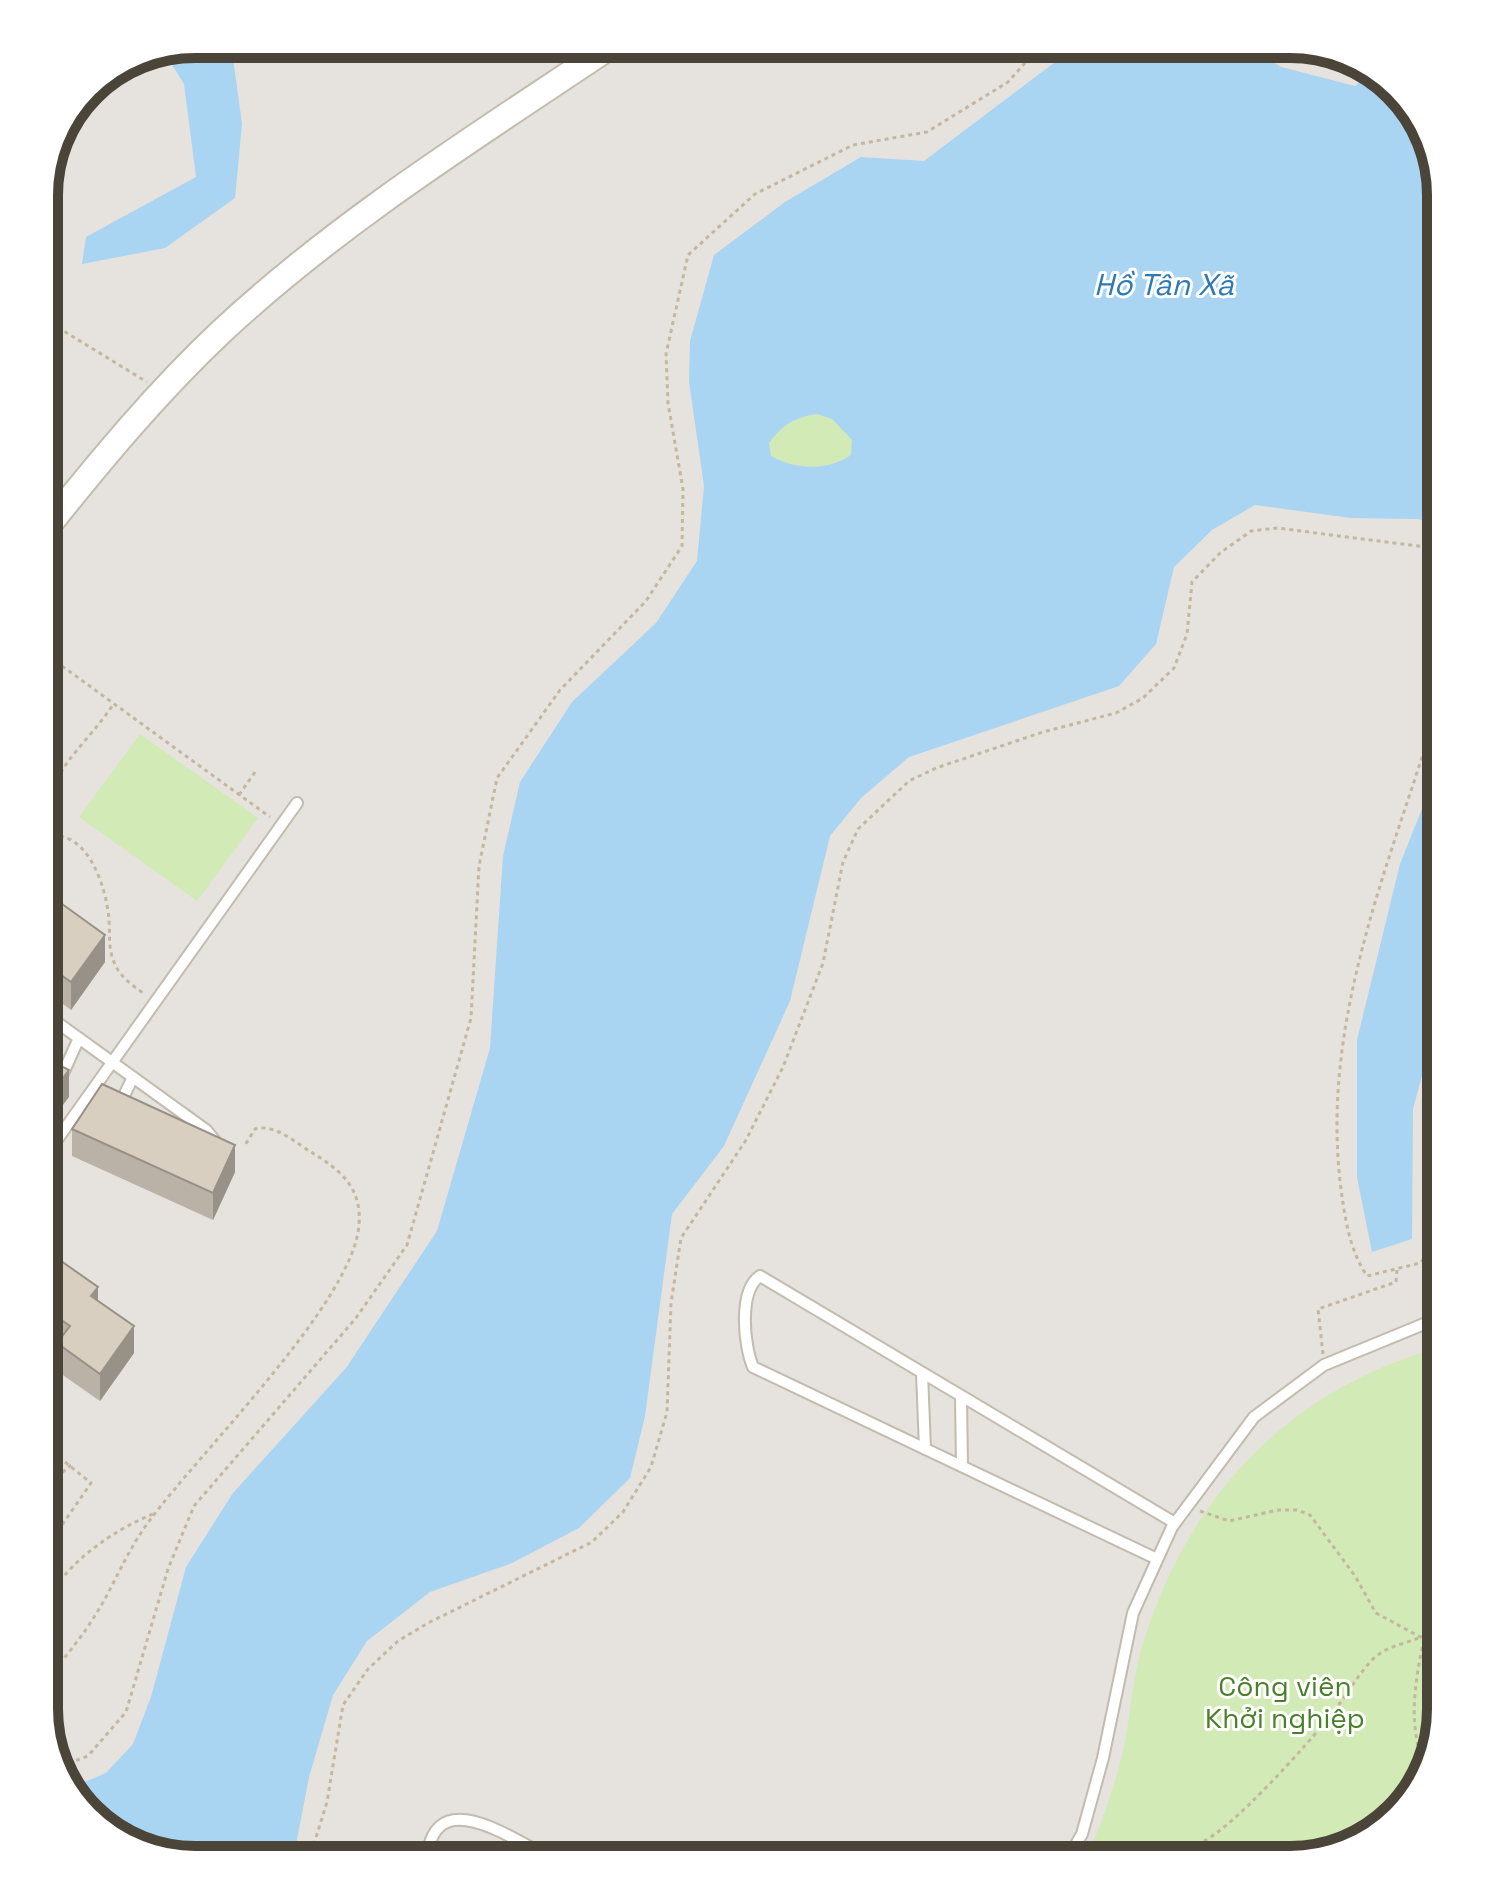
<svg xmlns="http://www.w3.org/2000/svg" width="1485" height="1904" font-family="'Space Grotesk',sans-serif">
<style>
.industrial{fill:#e6e2dd}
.green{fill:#d2eab5}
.water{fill:#a9d4f2;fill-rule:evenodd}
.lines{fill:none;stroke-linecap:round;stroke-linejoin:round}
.service-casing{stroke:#c2bbae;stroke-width:14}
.tertiary-casing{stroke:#c2bbae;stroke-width:28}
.path{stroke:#c4b79f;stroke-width:3;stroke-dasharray:4 4;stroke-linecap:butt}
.service{stroke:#fff;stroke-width:10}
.tertiary{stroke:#fff;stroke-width:24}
.wall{fill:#bab2a6}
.shaded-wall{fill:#979187}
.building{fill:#d8cfc1;stroke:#979187;stroke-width:2}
.labels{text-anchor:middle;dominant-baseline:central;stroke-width:6;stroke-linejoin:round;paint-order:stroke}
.park-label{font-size:28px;fill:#4a7f2a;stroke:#fff}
.water-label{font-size:30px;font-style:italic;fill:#2e7ab2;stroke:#fff}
.rim{fill:none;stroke:#4b4439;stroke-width:10}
</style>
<rect width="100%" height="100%" fill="#f6f3ec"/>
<path class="industrial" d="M 195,44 L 1299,44 L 1366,64 L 1416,111 L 1441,195 L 1441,1710 L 1421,1784 L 1374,1835 L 1291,1860 L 194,1860 L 120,1840 L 69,1793 L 44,1709 L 44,185 L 60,128 L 95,82 Z"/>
<path class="green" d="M 817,414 L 832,419 L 852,440 L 852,455 C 827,471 797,470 771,456 L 769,443 C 783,424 794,418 817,414 Z
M 140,734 L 258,818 L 197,901 L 79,817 Z
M 1441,1347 L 1441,1710 L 1421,1784 L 1374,1835 L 1291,1860 L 1086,1860 C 1100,1826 1113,1792 1122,1756 C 1130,1723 1131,1688 1140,1654 C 1184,1500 1286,1390 1441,1347 Z"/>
<path class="water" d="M 195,44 L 238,44 L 233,58 L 242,124 L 235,198 L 165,248 L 82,264 L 86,237 L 196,177 L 184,84 L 166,55 Z
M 1079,44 L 1245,44 L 1281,67 L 1355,86 L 1374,72 L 1416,111 L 1441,195 L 1441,525 L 1418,519 L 1351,518 L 1255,505 L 1212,530 L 1174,567 L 1156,644 L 1119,686 L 909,757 L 861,798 L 830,836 L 790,1001 L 724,1146 L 672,1214 L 645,1416 L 630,1478 L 579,1528 L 512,1563 L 430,1592 L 367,1641 L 333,1695 L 309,1777 L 293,1860 L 194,1860 L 120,1840 L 68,1789 L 106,1773 L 133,1744 L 151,1697 L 186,1567 L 233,1493 L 346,1368 L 437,1231 L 490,1048 L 503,856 L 520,782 L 572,702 L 656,623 L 697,561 L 704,486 L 689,382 L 690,341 L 714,255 L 785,202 L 861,157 L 924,161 ZM 817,414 L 832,419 L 852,440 L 851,455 C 827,471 797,470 771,456 L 769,443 C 783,424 794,418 817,414 Z
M 1441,761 L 1441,1005 L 1413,1109 L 1412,1239 L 1372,1252 L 1357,1177 L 1357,1040 L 1400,864 Z"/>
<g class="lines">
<defs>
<path id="service" d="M 44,668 L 55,653
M 44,1013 L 206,1130 L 215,1141
M 60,1080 L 79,1038
M 120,1104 L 133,1077
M 44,1158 L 297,803
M 44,1343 L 46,1341
M 922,1373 L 925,1449
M 961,1397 L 962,1466
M 1157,1559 L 753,1367 C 744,1346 738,1291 760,1276 L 1175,1523
M 427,1860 C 433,1780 515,1841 554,1860
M 1067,1860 L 1082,1834 L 1103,1758 L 1133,1613 L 1172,1527 L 1254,1417 L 1324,1365 L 1441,1317"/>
<path id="tertiary" d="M 44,531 C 100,461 157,392 222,331 C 340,221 480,134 614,44"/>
</defs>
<use href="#service" class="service-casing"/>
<use href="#tertiary" class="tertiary-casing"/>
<path class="path" d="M 1285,44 L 1338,56
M 44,319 L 147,382
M 62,666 L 270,817
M 239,795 L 255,772
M 55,835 C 54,818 48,795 57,779 C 69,755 98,729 114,703
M 44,837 C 87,826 106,886 109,919 C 110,934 108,948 114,962 C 119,976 132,985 143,993
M 1441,1070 C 1424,1131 1428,1191 1429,1254 L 1420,1263 L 1367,1276 C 1350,1251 1345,1219 1341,1189 C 1319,1017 1393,858 1441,697
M 1428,1338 L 1441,1353
M 1323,1354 L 1318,1309 L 1396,1282 L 1397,1270
M 44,1488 L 71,1465
M 1200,1511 L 1229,1521 L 1278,1510 L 1297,1510 L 1310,1515 L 1355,1576 L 1376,1613 L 1424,1639
M 44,1551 L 91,1483 L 44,1445
M 44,1609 C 59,1567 113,1530 153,1514
M 1424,1639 C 1414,1685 1408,1725 1425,1770
M 44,1682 C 65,1658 86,1632 102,1604 C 118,1576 130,1546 150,1520 C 200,1452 353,1302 359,1225 C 362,1189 342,1171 314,1154 C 297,1144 275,1123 255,1129 L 245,1145
M 61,1766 L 88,1756 L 126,1712 L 168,1569 L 194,1506 L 356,1318 L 407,1245 L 471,1018 L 479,866 L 497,778 L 560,690 L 646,601 L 682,546 L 683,489 L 668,403 L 666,354 L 688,255 L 755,194 L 853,145 L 927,132 L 1008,82 L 1042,44
M 1093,1843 C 1125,1844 1166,1853 1197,1844 C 1228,1835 1309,1742 1332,1714 C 1346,1696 1357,1676 1372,1660 C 1392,1640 1417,1646 1441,1624
M 1198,1844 L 1202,1860
M 309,1860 L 327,1802 L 343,1705 L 368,1669 L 398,1641 L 428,1623 L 592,1542 L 623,1512 L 651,1467 L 667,1412 L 671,1303 L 681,1238 L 746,1140 L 783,1067 L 823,963 L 843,862 L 858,829 L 909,781 L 936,768 L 1043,732 L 1116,713 L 1143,698 L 1174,668 L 1187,634 L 1192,582 L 1220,553 L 1251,531 L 1277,528 L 1441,549"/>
<use href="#service" class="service"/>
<use href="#tertiary" class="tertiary"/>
</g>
<path class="wall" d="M 44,891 L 105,962 L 71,1010 L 44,990 Z
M 72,1129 L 235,1172 L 213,1220 L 72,1156 Z
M 44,1249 L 98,1300 L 134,1353 L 100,1401 L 57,1371 L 57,1344 L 54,1342 L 51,1335 L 44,1334 Z"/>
<path class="shaded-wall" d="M 105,935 L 105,962 L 71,1010 L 71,982 Z
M 69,1070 L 69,1097 L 44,1130 L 44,1103 Z
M 235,1145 L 235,1172 L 213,1220 L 213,1193 Z
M 98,1287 L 98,1314 L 91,1296 Z
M 134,1326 L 134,1353 L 100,1401 L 100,1374 Z"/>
<path class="building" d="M 44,891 L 105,935 L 71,982 L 44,963 Z
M 44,1057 L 69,1070 L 44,1103 Z
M 102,1084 L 235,1145 L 213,1193 L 72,1129 Z
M 44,1249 L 98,1287 L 91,1296 L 134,1326 L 100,1374 L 57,1343 L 70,1326 L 54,1315 L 51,1308 L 44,1307 Z"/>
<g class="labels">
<g class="park-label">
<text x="1285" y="1686">Công viên<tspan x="1285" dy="32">Khởi nghiệp</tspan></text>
</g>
<g class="water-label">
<text x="1164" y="284">Hồ Tân Xã</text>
</g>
</g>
<path d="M0 0H1485V1904H0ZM195 58H1290A137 137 0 0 1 1427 195V1709A137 137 0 0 1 1290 1846H195A137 137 0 0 1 58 1709V195A137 137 0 0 1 195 58Z" fill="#fff" fill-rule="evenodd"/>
<path class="rim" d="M195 58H1290A137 137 0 0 1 1427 195V1709A137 137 0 0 1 1290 1846H195A137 137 0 0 1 58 1709V195A137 137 0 0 1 195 58Z"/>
</svg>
